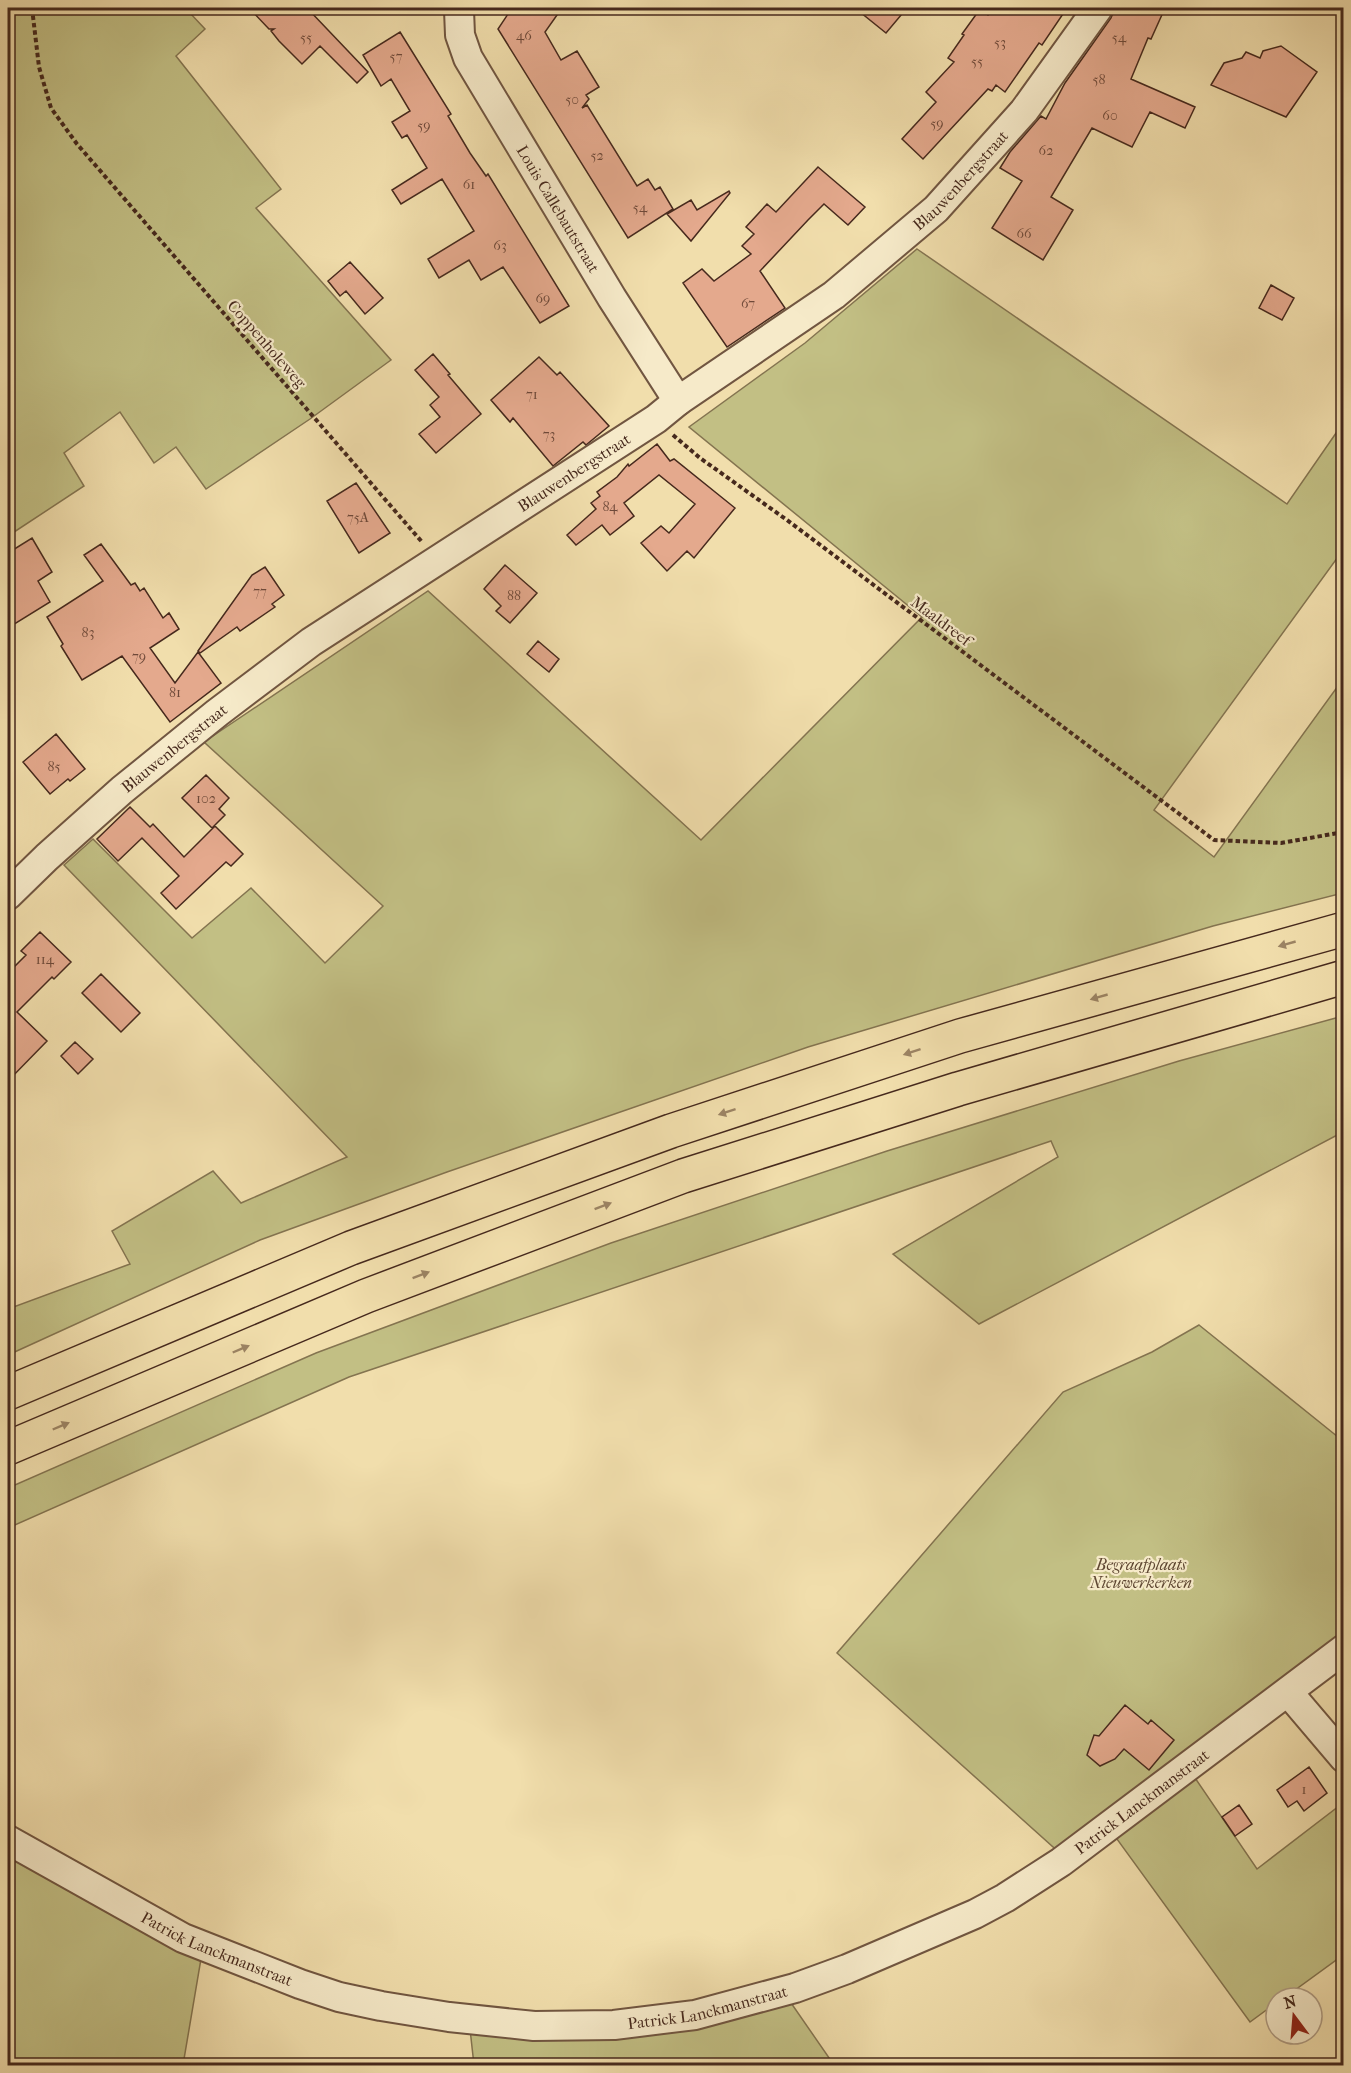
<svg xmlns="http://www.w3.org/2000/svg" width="1351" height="2073" font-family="'IM FELL French Canon',serif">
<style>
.green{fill:#c2bf84;stroke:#847450;stroke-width:1.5}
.building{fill:#e4a98d;stroke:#46291d;stroke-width:1.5}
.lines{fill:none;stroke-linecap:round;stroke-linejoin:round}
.minor-casing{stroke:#715641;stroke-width:32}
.highway-casing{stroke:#46291d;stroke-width:36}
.path{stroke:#46291d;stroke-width:4;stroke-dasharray:4.5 3;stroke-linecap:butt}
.minor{stroke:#f6eac9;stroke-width:28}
.highway{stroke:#f1deac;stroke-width:33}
.oneway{fill:#9c8464}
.labels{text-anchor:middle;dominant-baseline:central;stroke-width:4.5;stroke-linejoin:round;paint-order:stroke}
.number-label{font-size:14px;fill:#6e4939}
.street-label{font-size:16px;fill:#46291d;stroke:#f6eac9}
.park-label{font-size:16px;font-style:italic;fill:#5f4732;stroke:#f6eac9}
</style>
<rect width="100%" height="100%" fill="#f1deac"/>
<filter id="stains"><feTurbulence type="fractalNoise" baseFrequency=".00333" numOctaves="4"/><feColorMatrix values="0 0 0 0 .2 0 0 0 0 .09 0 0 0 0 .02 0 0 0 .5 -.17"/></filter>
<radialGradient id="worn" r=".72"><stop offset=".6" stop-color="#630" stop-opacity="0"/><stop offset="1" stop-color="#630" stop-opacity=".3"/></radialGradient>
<path class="green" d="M 8,8 L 195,8 L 189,12 L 205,29 L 176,56 L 281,189 L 256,208 L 391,360 L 310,419 L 206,489 L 176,447 L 154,463 L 120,412 L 64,453 L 84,486 L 8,536 Z
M 917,249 L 1287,504 L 1343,423 L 1343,550 L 1154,810 L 1214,857 L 1343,679 L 1343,893 L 1213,926 L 808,1047 L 447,1172 L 260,1240 L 8,1355 L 8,1309 L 130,1264 L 112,1231 L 213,1171 L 241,1203 L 347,1157 L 64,865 L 93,839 L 192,938 L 251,888 L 325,963 L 383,906 L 204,742 L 428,591 L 701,840 L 922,617 L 689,427 L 805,343 Z
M 1343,1016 L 1343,1132 L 979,1324 L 893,1254 L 1058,1157 L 1051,1141 L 349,1377 L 8,1528 L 8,1488 L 316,1353 L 611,1243 L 887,1151 L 1179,1061 Z
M 1199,1325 L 1343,1441 L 1343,1641 L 1062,1855 L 837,1653 L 1063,1392 L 1152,1352 Z
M 1191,1772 L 1257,1869 L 1343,1803 L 1343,1955 L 1284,1998 L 1276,1998 L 1276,2003 L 1250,2022 L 1114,1835 Z
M 8,1848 L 202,1953 L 183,2065 L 8,2065 Z
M 789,2000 L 834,2065 L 474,2065 L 470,2029 Z"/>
<path class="building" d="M 249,8 L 307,8 L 368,72 L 357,83 L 320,46 L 302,64 L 279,41 L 271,31 L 274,29 L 269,29 Z
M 512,8 L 562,8 L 545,32 L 561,60 L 577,51 L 599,87 L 586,95 L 589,99 L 582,108 L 587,105 L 637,186 L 648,179 L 655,190 L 660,187 L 673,209 L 628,238 L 498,29 Z
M 855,8 L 907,8 L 886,33 Z
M 994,8 L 1067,8 L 1042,45 L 1039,43 L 1005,92 L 996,85 L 992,91 L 988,89 L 923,159 L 902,139 L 936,102 L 926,92 L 954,62 L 948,58 L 964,35 L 962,34 L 980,9 L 988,15 Z
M 1115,8 L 1135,8 L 1145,14 L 1150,8 L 1165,8 L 1151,39 L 1148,38 L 1131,79 L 1195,107 L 1185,128 L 1150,112 L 1132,147 L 1092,128 L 1051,197 L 1073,210 L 1043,260 L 992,228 L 1022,181 L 1000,168 L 1010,152 L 1041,116 L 1046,119 L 1065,83 L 1111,18 Z
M 400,32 L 451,114 L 448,116 L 470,153 L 486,176 L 488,174 L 569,306 L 540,323 L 503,267 L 481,280 L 469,260 L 439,278 L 428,259 L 474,231 L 442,179 L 401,204 L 392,190 L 427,168 L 407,135 L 402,138 L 392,122 L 410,111 L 391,79 L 381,86 L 363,55 Z
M 1281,46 L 1317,72 L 1286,117 L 1211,85 L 1224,63 L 1242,58 L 1246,52 L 1260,58 L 1263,51 Z
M 818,167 L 865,207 L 848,225 L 824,204 L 808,220 L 760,271 L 785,308 L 727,347 L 683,283 L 702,269 L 714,281 L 751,254 L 742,246 L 754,234 L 746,227 L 767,204 L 776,212 Z
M 729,191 L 730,193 L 691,241 L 667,214 L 691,200 L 697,210 Z
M 350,262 L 383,298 L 365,314 L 346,291 L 340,296 L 328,281 Z
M 1271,285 L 1294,298 L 1282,320 L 1259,308 Z
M 433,354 L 450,374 L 448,375 L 481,414 L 436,453 L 419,434 L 440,417 L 430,405 L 439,397 L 415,370 Z
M 539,357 L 557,375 L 560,372 L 609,426 L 586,445 L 583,442 L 553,466 L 513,418 L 510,422 L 491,400 Z
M 657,444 L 670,461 L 674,459 L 735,508 L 694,558 L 687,551 L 667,571 L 641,543 L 661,526 L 669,533 L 695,504 L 659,475 L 624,503 L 634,516 L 610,535 L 602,525 L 576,545 L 567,535 L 596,509 L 591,503 L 600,496 L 597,492 L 617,477 L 628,464 L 629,466 Z
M 356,483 L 390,533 L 359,553 L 327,501 Z
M 32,538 L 52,572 L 38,581 L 50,602 L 8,628 L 8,553 Z
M 101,544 L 131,585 L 135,583 L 140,591 L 144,588 L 163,618 L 169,613 L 179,629 L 150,648 L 175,683 L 198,652 L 221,683 L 170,722 L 122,656 L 82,680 L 61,646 L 63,644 L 47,617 L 103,581 L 84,555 Z
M 505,565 L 537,593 L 510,623 L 496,611 L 501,606 L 484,589 Z
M 265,567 L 284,595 L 272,604 L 275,607 L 240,631 L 237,627 L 200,653 L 198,651 L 252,575 Z
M 538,641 L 559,659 L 549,672 L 527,654 Z
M 56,734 L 85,769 L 70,781 L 68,779 L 50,794 L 23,762 Z
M 206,775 L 229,798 L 219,809 L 225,815 L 212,828 L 182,798 Z
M 130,807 L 150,827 L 153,824 L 184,857 L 215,826 L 243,854 L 231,866 L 226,862 L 176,909 L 161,893 L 179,876 L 142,838 L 118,861 L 97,839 Z
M 40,932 L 71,962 L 54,979 L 52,977 L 17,1012 L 47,1041 L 8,1081 L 8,973 L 26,955 L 21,951 Z
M 101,974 L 140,1013 L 121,1032 L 82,993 Z
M 75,1042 L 93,1059 L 78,1074 L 61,1056 Z
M 1125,1705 L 1148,1724 L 1151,1720 L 1174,1740 L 1149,1770 L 1124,1749 L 1115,1759 L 1100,1766 L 1087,1755 L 1094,1735 L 1099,1736 Z
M 1309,1767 L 1327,1793 L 1304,1811 L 1297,1801 L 1288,1807 L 1277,1790 Z
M 1239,1805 L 1252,1824 L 1235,1836 L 1222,1817 Z"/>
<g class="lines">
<defs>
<g id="minor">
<path id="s1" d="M 461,8 L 459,10 L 460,35 L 468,58 L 612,298 L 678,401"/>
<path id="s2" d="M 8,895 L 47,857 L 122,790 L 217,713 L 311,642 L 656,419 L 678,401 L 834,295 L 936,209 L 1024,111 L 1098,8"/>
<path d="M 1288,1692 L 1344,1758"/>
<path id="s3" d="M 8,1840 L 183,1938 L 300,1984 L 339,1997 L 381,2006 L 449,2017 L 534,2026 L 614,2025 L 695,2015 L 795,1988 L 847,1969 L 975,1914 L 1005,1898 L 1061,1862 L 1344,1649"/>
</g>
<path id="highway" d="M 8,1393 L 351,1248 L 671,1131 L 960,1036 L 1344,929
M 8,1448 L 366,1296 L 683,1176 L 958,1089 L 1344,977"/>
</defs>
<use href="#minor" class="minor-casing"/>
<use href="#highway" class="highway-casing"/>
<path class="path" d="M 32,8 L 39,67 L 51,108 L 77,144 L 422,542
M 673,435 L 700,458 L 787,520 L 1214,840 L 1281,843 L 1344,832"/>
<use href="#minor" class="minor"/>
<use href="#highway" class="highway"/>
</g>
<defs><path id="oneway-solid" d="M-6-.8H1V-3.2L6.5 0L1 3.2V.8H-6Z" transform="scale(1.5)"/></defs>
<g class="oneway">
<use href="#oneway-solid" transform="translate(1287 944) rotate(164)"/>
<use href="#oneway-solid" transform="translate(1099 997) rotate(164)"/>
<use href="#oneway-solid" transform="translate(912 1052) rotate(162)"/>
<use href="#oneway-solid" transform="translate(727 1112) rotate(162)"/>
<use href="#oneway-solid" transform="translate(603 1206) rotate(-21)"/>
<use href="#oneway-solid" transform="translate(421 1275) rotate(-21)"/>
<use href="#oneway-solid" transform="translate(241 1349) rotate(-23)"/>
<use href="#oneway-solid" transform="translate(61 1426) rotate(-23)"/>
</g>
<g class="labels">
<g class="number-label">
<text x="524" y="35">46</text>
<text x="306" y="37">55</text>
<text x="1119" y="37">54</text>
<text x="1000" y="42">53</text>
<text x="396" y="56">57</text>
<text x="977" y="61">55</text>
<text x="1099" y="79">58</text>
<text x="572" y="99">50</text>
<text x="1110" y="115">60</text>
<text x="937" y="123">59</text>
<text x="424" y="125">59</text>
<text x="1046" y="150">62</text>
<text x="597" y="155">52</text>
<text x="469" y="184">61</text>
<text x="640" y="207">54</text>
<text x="1024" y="233">66</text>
<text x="500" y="245">63</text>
<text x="543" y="298">69</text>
<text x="748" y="303">67</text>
<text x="532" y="394">71</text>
<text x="549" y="434">73</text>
<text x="610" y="506">84</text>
<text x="358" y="517">75A</text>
<text x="260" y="591">77</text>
<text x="514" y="595">88</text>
<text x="88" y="632">83</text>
<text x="139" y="656">79</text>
<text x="175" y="692">81</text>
<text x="54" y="766">85</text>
<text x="206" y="798">102</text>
<text x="45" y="959">114</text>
<text x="1304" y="1789">1</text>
</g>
<g class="street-label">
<text stroke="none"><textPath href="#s2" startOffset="1194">Blauwenbergstraat</textPath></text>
<text stroke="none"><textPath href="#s1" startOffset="228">Louis Callebautstraat</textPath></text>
<text transform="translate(267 344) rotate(49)">Coppenholeweg</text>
<text stroke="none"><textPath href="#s2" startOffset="708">Blauwenbergstraat</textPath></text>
<text transform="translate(941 621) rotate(37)">Maaldreef</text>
<text stroke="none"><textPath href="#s2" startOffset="222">Blauwenbergstraat</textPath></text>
<text stroke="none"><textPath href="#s3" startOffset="1226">Patrick Lanckmanstraat</textPath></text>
<text stroke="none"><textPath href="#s3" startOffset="236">Patrick Lanckmanstraat</textPath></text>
<text stroke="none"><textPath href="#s3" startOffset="740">Patrick Lanckmanstraat</textPath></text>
</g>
<g class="park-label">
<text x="1141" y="1564">Begraafplaats<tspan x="1141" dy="18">Nieuwerkerken</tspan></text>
</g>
</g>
<rect width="1351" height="2073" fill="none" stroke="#f1deac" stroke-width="30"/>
<rect x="9" y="9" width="1333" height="2055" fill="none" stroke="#46291d" stroke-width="3"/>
<rect x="15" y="15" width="1321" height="2043" fill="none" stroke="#46291d" stroke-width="1.5"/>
<g transform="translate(1294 2016) rotate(344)"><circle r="28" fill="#f6eac9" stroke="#b09d84" stroke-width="1.5"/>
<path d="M0-4.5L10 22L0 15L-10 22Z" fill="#8f2418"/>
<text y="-9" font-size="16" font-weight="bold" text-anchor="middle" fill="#46291d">N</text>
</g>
<rect width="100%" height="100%" filter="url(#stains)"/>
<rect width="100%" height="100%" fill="url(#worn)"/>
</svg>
